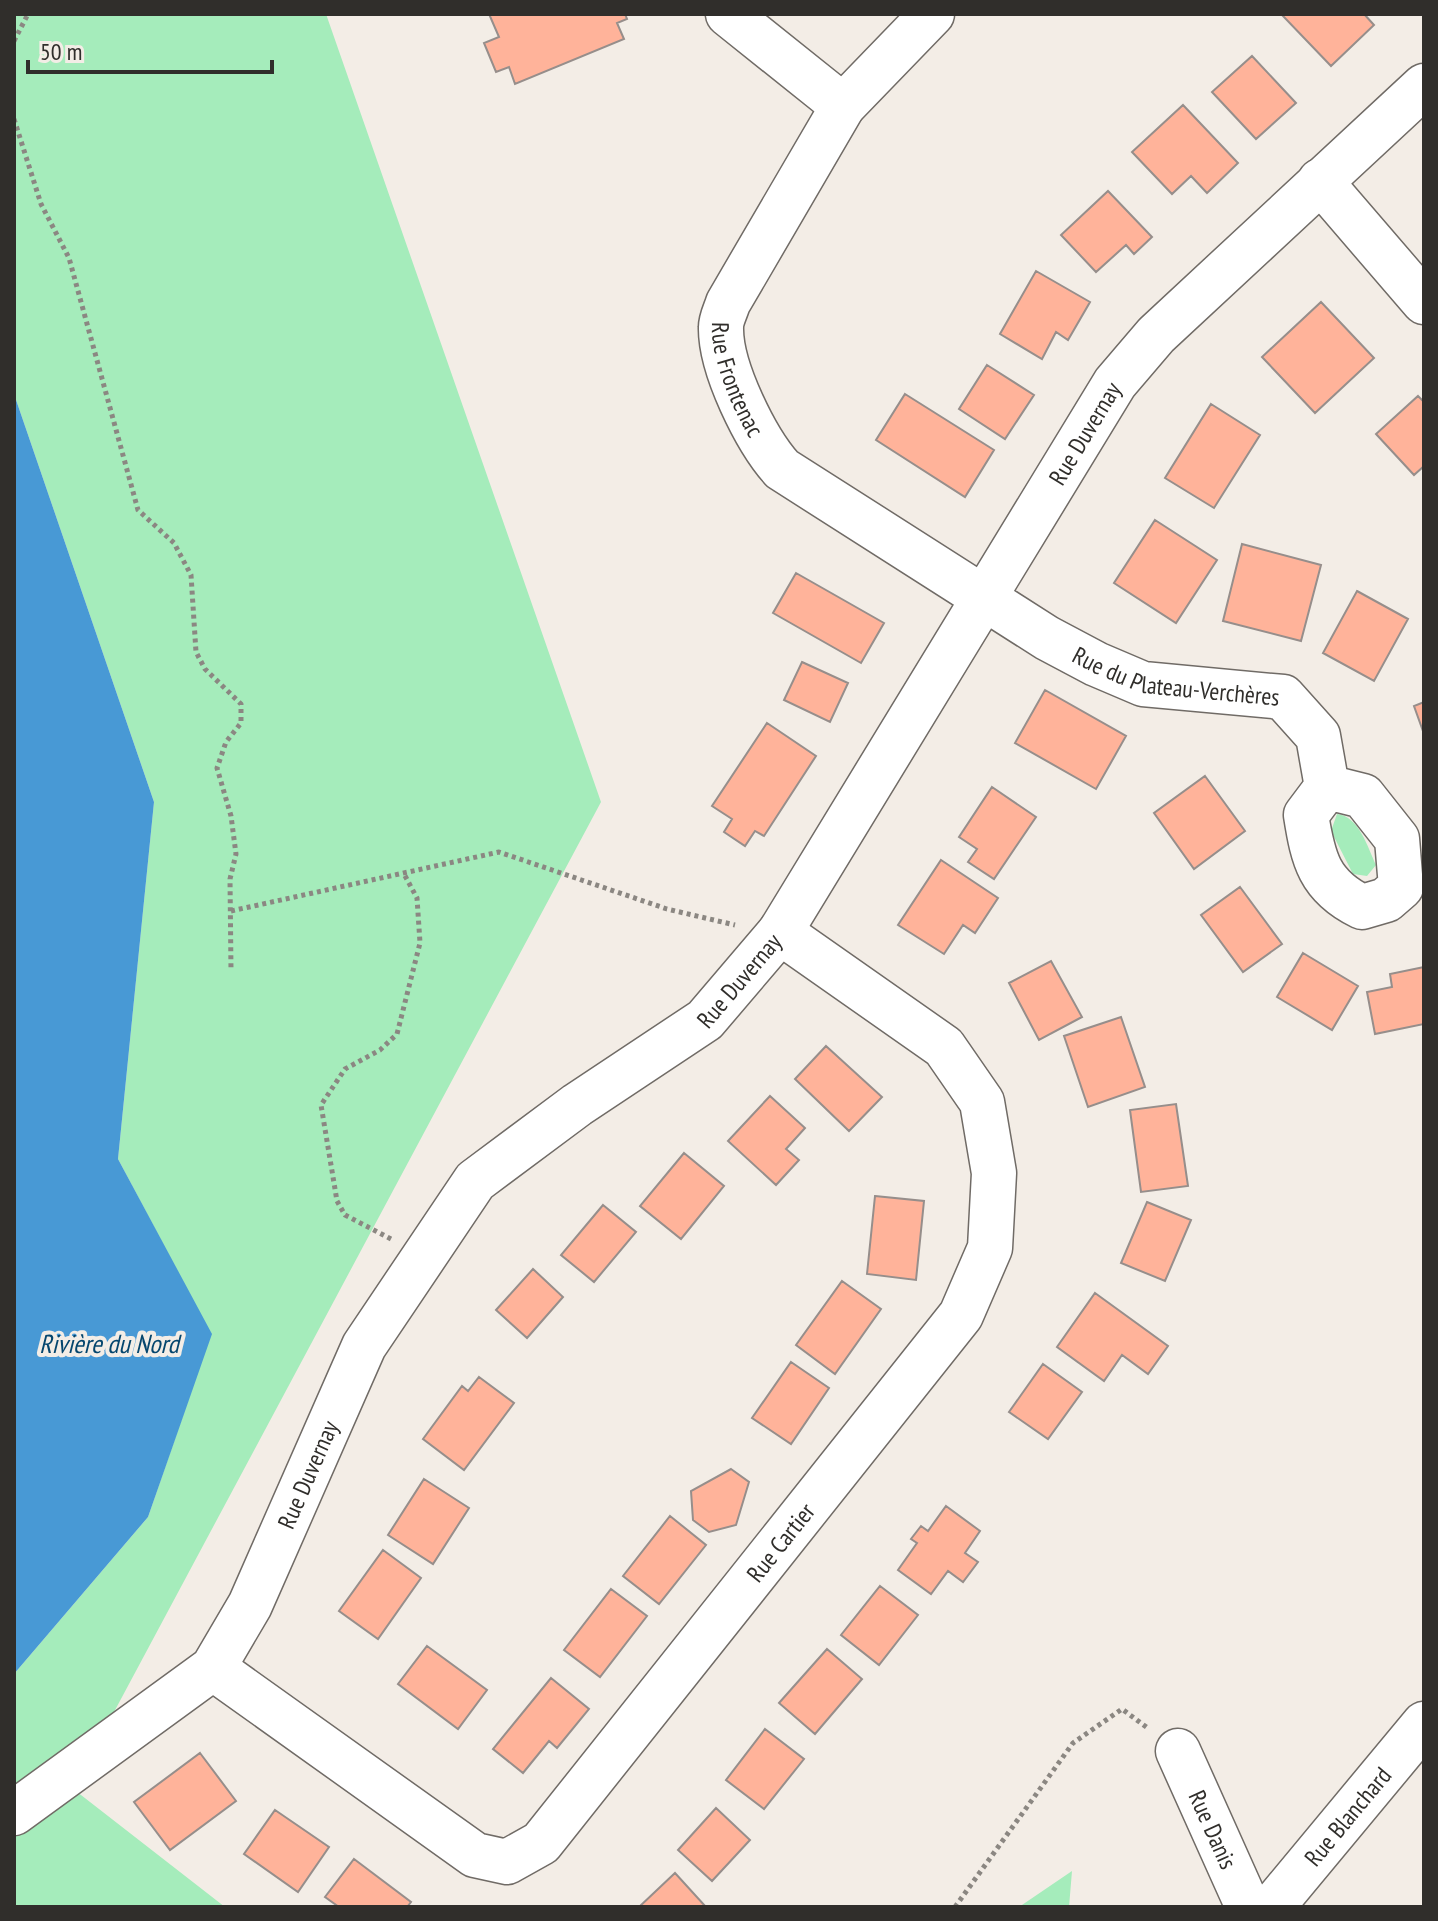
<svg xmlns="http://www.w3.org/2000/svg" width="1438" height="1921" font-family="'PT Sans Narrow',sans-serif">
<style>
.green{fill:#a5ecbb}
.water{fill:#4899d5}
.building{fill:#ffb39a;stroke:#968e8b;stroke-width:2}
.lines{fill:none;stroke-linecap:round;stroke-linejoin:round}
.minor-casing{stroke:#706b66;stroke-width:47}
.path{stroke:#8b8782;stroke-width:5;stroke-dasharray:4 4;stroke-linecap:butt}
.minor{stroke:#fff;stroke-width:44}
.labels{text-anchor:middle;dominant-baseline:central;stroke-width:8;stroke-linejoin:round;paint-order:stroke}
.street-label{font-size:24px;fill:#302e2b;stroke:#f3ede6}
.water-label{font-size:26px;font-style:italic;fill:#05466e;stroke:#f3ede6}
</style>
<rect width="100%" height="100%" fill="#f3ede6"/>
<path class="green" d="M 14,14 L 326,14 L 601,802 L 91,1755 L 63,1781 L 225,1907 L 14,1907 L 14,1674 L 148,1517 L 211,1334 L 118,1159 L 154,802 L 14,394 Z
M 1337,814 C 1359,816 1368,848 1376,865 L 1367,876 L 1353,874 L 1331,831 Z
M 1072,1871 L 1069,1907 L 1019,1907 Z"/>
<path class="water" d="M 14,394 L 154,802 L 118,1159 L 212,1334 L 148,1517 L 14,1674 Z"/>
<path class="building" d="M 489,14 L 625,14 L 627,19 L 617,23 L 624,39 L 515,84 L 509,67 L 496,72 L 484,43 L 499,37 Z
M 1364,14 L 1374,25 L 1331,66 L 1282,15 Z
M 1252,56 L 1296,103 L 1256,139 L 1212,92 Z
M 1183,105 L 1238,163 L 1207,193 L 1191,176 L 1172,194 L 1132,152 Z
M 1108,191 L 1152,237 L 1134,254 L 1126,245 L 1096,272 L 1061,235 Z
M 1036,271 L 1090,302 L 1068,340 L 1056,332 L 1042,359 L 1000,334 Z
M 1321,302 L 1374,358 L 1315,413 L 1262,357 Z
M 987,365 L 1034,395 L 1005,439 L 959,409 Z
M 905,394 L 994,450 L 965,497 L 876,440 Z
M 1418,396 L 1424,402 L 1424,466 L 1414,475 L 1376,434 Z
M 1211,404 L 1260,435 L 1214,508 L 1165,478 Z
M 1155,520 L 1217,560 L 1176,623 L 1114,583 Z
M 1242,544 L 1321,565 L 1301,641 L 1223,621 Z
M 796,573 L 884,623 L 861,663 L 773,613 Z
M 1357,591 L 1408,619 L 1374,681 L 1323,653 Z
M 802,662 L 848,683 L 830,722 L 784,700 Z
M 1045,690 L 1126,736 L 1096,789 L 1015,743 Z
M 1424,702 L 1424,734 L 1414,706 Z
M 767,723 L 816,756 L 764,836 L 755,831 L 745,846 L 724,832 L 732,819 L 712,806 Z
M 1205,776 L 1245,831 L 1194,869 L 1154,813 Z
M 992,787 L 1036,817 L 994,879 L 968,862 L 977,849 L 959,837 Z
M 941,860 L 998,898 L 975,933 L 963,925 L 944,954 L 898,925 Z
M 1240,887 L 1282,944 L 1243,972 L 1201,915 Z
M 1303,953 L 1358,986 L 1332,1030 L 1277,997 Z
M 1051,961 L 1082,1017 L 1039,1040 L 1009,983 Z
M 1424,967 L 1424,1024 L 1375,1034 L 1367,992 L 1392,987 L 1390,974 Z
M 1121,1017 L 1145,1087 L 1088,1107 L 1064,1036 Z
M 826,1046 L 882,1097 L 849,1131 L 795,1079 Z
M 770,1096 L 805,1128 L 786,1149 L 799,1160 L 776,1185 L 728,1141 Z
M 1176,1104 L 1188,1186 L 1141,1192 L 1130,1110 Z
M 684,1153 L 724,1186 L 681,1239 L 640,1206 Z
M 875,1196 L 924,1201 L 916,1280 L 867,1274 Z
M 1147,1202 L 1191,1220 L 1165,1281 L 1121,1263 Z
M 603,1205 L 636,1232 L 594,1282 L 561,1255 Z
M 533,1269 L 563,1297 L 527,1338 L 496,1310 Z
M 842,1281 L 881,1309 L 835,1374 L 796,1345 Z
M 1095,1293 L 1168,1346 L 1148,1374 L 1122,1355 L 1104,1381 L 1057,1347 Z
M 791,1362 L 829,1388 L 791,1444 L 752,1418 Z
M 1043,1364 L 1082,1392 L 1048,1439 L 1009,1412 Z
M 479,1377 L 514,1403 L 464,1470 L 423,1439 L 462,1386 L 468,1391 Z
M 731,1469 L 749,1482 L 736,1525 L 709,1532 L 693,1520 L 691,1491 Z
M 424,1479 L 469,1508 L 433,1564 L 388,1535 Z
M 946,1506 L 980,1531 L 965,1553 L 978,1562 L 963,1582 L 948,1571 L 931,1594 L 898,1570 L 917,1543 L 911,1539 L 921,1526 L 928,1531 Z
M 670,1516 L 706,1545 L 659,1604 L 623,1576 Z
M 383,1550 L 421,1578 L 378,1639 L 339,1611 Z
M 880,1586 L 918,1615 L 879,1665 L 841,1635 Z
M 611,1589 L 647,1616 L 600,1677 L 564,1650 Z
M 427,1646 L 487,1690 L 458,1729 L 398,1684 Z
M 827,1649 L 862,1679 L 815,1734 L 779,1703 Z
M 551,1678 L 589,1709 L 557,1748 L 549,1741 L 523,1773 L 493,1749 Z
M 765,1729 L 804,1759 L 764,1809 L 726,1780 Z
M 200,1753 L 236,1801 L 170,1850 L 134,1802 Z
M 716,1808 L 750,1840 L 712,1881 L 678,1850 Z
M 275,1810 L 329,1847 L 298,1892 L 244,1854 Z
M 354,1859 L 411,1902 L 407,1907 L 339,1907 L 325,1897 Z
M 675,1873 L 706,1907 L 639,1907 Z"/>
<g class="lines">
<defs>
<g id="minor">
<path d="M 728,14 L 843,106"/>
<path id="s1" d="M 932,14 L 843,106 L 728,303 C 726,310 721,319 721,327 C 720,368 756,440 782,469 L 1047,638 L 1096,664 L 1143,684 L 1283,697 L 1318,736 L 1327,787 L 1363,796 L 1397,839 L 1401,887 L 1386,900 L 1362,907 C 1319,886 1313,859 1306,815 L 1327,787"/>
<path d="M 1320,181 L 1424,302"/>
<path id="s2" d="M 213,1668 L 475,1855 L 507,1862 L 541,1843 L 961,1315 L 990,1248 L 994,1173 L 982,1102 L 944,1047 L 780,932"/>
<path id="s3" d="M 1178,1751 L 1248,1907"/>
<path id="s4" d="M 14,1813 L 213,1668 L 250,1605 L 364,1346 L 475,1181 L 577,1105 L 705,1020 L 780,932 L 1115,383 L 1156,335 L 1424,86"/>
<path id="s5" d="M 1272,1907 L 1424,1724"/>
</g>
</defs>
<use href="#minor" class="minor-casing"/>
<path class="path" d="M 14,41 L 28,14
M 14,119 L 41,204 L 69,258 L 138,510 L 174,543 L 191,575 L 196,652 L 205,669 L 241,704 L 241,723 L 226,742 L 217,768 L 231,816 L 236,854 L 230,879 L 231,970
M 231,911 L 499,852 L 667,909 L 735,925
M 391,1239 L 345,1215 L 337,1201 L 321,1105 L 345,1069 L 380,1050 L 397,1034 L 420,943 L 417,898 L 404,874
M 955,1907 L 1073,1743 L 1122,1709 L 1149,1729"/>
<use href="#minor" class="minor"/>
</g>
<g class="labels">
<g class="street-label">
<text stroke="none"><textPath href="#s1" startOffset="436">Rue Frontenac</textPath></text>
<text stroke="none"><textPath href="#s4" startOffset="1782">Rue Duvernay</textPath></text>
<text stroke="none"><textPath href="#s1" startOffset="990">Rue du Plateau-Verchères</textPath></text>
<text stroke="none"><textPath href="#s4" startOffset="1134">Rue Duvernay</textPath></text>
<text stroke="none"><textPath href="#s4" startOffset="462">Rue Duvernay</textPath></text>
<text stroke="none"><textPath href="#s2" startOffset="778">Rue Cartier</textPath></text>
<text stroke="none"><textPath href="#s5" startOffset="118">Rue Blanchard</textPath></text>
<text stroke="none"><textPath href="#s3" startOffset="86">Rue Danis</textPath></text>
</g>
<g class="water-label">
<text x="109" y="1343">Rivière du Nord</text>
</g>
</g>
<rect width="1438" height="1921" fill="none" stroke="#302e2b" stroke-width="32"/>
<path d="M28 60v12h244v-12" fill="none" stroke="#302e2b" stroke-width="4"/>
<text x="40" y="60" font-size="24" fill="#302e2b" stroke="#f3ede6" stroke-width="6" paint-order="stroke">50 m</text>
</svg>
